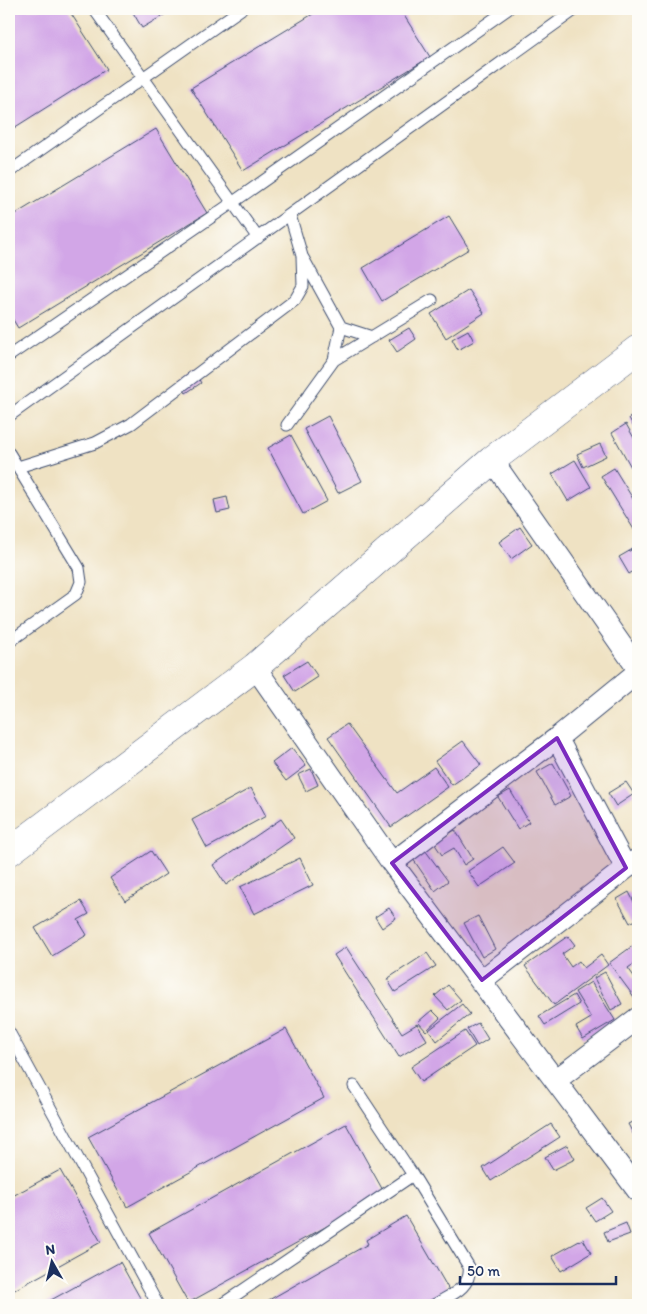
<svg xmlns="http://www.w3.org/2000/svg" width="647" height="1314" font-family="Itim,sans-serif">
<style>
.building{fill:#d2a6e7}
.lines{fill:none;stroke-linecap:round;stroke-linejoin:round}
.lane-casing{stroke:#3b4a6d;stroke-width:13}
.street-casing{stroke:#3b4a6d;stroke-width:23}
.secondary-casing{stroke:#3b4a6d;stroke-width:29}
.lane{stroke:#fff;stroke-width:11}
.street{stroke:#fff;stroke-width:21}
.secondary{stroke:#fff;stroke-width:28}
.marked{fill:#7b2cbf;fill-opacity:0.2;stroke:#7b2cbf;stroke-width:4;stroke-linejoin:round}
</style>
<rect width="100%" height="100%" fill="#fdfcf7"/>
<filter id="ink" filterUnits="userSpaceOnUse"><feTurbulence type="fractalNoise" baseFrequency=".02" numOctaves="2"/><feDisplacementMap in="SourceGraphic" scale="10" xChannelSelector="R" yChannelSelector="G"/><feConvolveMatrix kernelMatrix="1 2 1 2 8 2 1 2 1" color-interpolation-filters="sRGB"/></filter>
<filter id="wash" filterUnits="userSpaceOnUse"><feTurbulence type="fractalNoise" baseFrequency=".0096" numOctaves="4" result="noise"/><feDisplacementMap in="SourceGraphic" scale="20" xChannelSelector="R" yChannelSelector="G"/><feGaussianBlur stdDeviation="1.12" result="paint"/><feColorMatrix in="noise" values="0 0 0 0 0 0 0 0 0 0 0 0 0 0 0 0 0 1.4 0 .05"/><feComposite in="paint" operator="in"/></filter>
<g filter="url(#wash)">
<rect width="100%" height="100%" fill="#efe2c3"/>
<g id="blocks">
<path class="building" d="M 16,9 L 68,9 L 107,69 L 9,131 L 9,13 Z
M 131,9 L 174,9 L 142,28 Z
M 321,9 L 400,9 L 430,57 L 243,171 L 191,88 Z
M 156,129 L 207,213 L 18,328 L 9,313 L 9,218 Z
M 449,216 L 469,249 L 382,301 L 363,268 Z
M 469,290 L 484,313 L 446,338 L 431,314 Z
M 409,328 L 416,339 L 397,352 L 389,340 Z
M 468,330 L 474,341 L 458,350 L 452,339 Z
M 194,371 L 201,383 L 186,393 L 178,381 Z
M 638,413 L 638,430 L 636,431 L 629,418 Z
M 328,416 L 362,481 L 338,493 L 304,429 Z
M 626,424 L 638,445 L 638,464 L 631,467 L 612,433 Z
M 291,435 L 327,501 L 303,514 L 268,448 Z
M 600,444 L 606,456 L 583,467 L 577,454 Z
M 575,460 L 591,487 L 568,501 L 552,474 Z
M 614,468 L 638,507 L 638,536 L 601,476 Z
M 227,497 L 230,510 L 217,513 L 214,500 Z
M 520,527 L 532,544 L 511,559 L 499,542 Z
M 638,546 L 638,568 L 629,574 L 619,557 Z
M 307,661 L 318,677 L 295,692 L 284,675 Z
M 347,724 L 397,793 L 434,767 L 448,787 L 391,827 L 328,737 Z
M 463,741 L 481,765 L 452,785 L 435,761 Z
M 292,748 L 306,766 L 286,781 L 272,763 Z
M 553,763 L 571,796 L 555,805 L 537,772 Z
M 311,769 L 318,785 L 306,791 L 298,775 Z
M 626,782 L 634,794 L 616,806 L 608,793 Z
M 251,788 L 266,816 L 207,848 L 192,820 Z
M 510,790 L 529,822 L 518,829 L 498,797 Z
M 281,819 L 294,838 L 226,885 L 213,865 Z
M 455,830 L 473,859 L 464,865 L 454,848 L 442,855 L 434,843 Z
M 503,847 L 515,863 L 479,887 L 468,871 Z
M 425,850 L 448,881 L 435,891 L 413,859 Z
M 151,851 L 166,874 L 125,901 L 110,878 Z
M 300,858 L 313,885 L 254,914 L 240,887 Z
M 629,892 L 638,910 L 638,919 L 630,923 L 617,899 Z
M 81,901 L 89,914 L 78,920 L 87,935 L 52,956 L 35,928 Z
M 389,908 L 396,918 L 382,928 L 375,917 Z
M 478,916 L 495,949 L 482,957 L 464,923 Z
M 568,936 L 575,945 L 562,954 L 571,967 L 579,961 L 584,968 L 601,955 L 608,965 L 554,1005 L 525,966 Z
M 638,942 L 638,961 L 628,968 L 638,982 L 637,1001 L 609,963 Z
M 346,947 L 402,1033 L 417,1024 L 427,1040 L 399,1057 L 334,955 Z
M 427,953 L 436,966 L 395,992 L 387,979 Z
M 605,972 L 622,1004 L 611,1010 L 594,978 Z
M 591,982 L 615,1020 L 583,1039 L 576,1027 L 591,1018 L 575,992 Z
M 448,985 L 461,1000 L 448,1010 L 435,996 Z
M 574,995 L 579,1004 L 545,1025 L 539,1016 Z
M 462,1004 L 470,1014 L 437,1041 L 429,1030 Z
M 432,1010 L 440,1018 L 426,1031 L 418,1022 Z
M 478,1023 L 488,1039 L 477,1046 L 467,1029 Z
M 286,1029 L 324,1098 L 127,1207 L 88,1137 Z
M 465,1031 L 475,1046 L 421,1082 L 411,1067 Z
M 638,1119 L 638,1143 L 628,1124 Z
M 346,1124 L 385,1194 L 188,1303 L 149,1233 Z
M 551,1124 L 560,1137 L 491,1181 L 483,1168 Z
M 567,1145 L 575,1159 L 553,1170 L 545,1157 Z
M 60,1170 L 101,1242 L 9,1293 L 9,1198 Z
M 602,1198 L 611,1211 L 595,1221 L 586,1208 Z
M 406,1216 L 449,1290 L 422,1305 L 260,1305 L 368,1244 L 366,1240 Z
M 626,1223 L 630,1234 L 608,1242 L 604,1232 Z
M 583,1239 L 591,1253 L 561,1271 L 552,1256 Z
M 120,1262 L 144,1305 L 42,1305 Z"/>
</g>
</g>
<g filter="url(#ink)">
<use href="#blocks" fill-opacity="0" stroke="#3b4a6d" stroke-width="1"/>
<g class="lines">
<defs>
<path id="lane" d="M 94,9 L 258,238
M 9,172 L 241,9
M 303,258 L 341,327 L 334,360
M 341,327 L 372,337
M 9,356 L 232,203 L 508,9
M 9,416 L 576,9
M 287,425 L 334,360 L 432,300
M 9,453 L 79,568 L 81,582 L 76,594 L 9,642
M 18,467 L 95,443 L 131,424 L 295,300 L 303,286 L 302,256 L 290,215
M 9,1032 L 158,1305
M 354,1086 L 413,1175 L 469,1267 C 472,1288 450,1295 434,1305
M 221,1305 L 413,1175"/>
<path id="street" d="M 492,460 L 638,669
M 255,667 L 392,863 L 638,1191
M 557,738 L 626,868
M 392,863 L 557,738 L 638,672
M 482,980 L 638,859
M 556,1080 L 638,1018"/>
<path id="secondary" d="M 9,852 L 255,667 L 492,460 L 638,349"/>
</defs>
<use href="#lane" class="lane-casing"/>
<use href="#street" class="street-casing"/>
<use href="#secondary" class="secondary-casing"/>
<use href="#lane" class="lane"/>
<use href="#street" class="street"/>
<use href="#secondary" class="secondary"/>
</g>
</g>
<path class="marked" d="M 557,738 L 626,868 L 482,980 L 392,863 Z"/>
<rect width="647" height="1314" fill="none" stroke="#fdfcf7" stroke-width="30"/>
<g transform="translate(52 1262) rotate(352)" stroke="#fdfcf7" stroke-width="4" paint-order="stroke">
<path d="M0-4L9 19L0 12L-9 19Z" fill="#1b2f5e"/>
<text y="-8" font-size="14" font-weight="bold" text-anchor="middle" fill="#1b2f5e">N</text>
</g>
<path d="M460 1276v8h156v-8" fill="none" stroke="#1b2f5e" stroke-width="2.5"/>
<text x="467" y="1276" font-size="15" fill="#1b2f5e" stroke="#fdfcf7" stroke-width="4" paint-order="stroke">50 m</text>
</svg>
